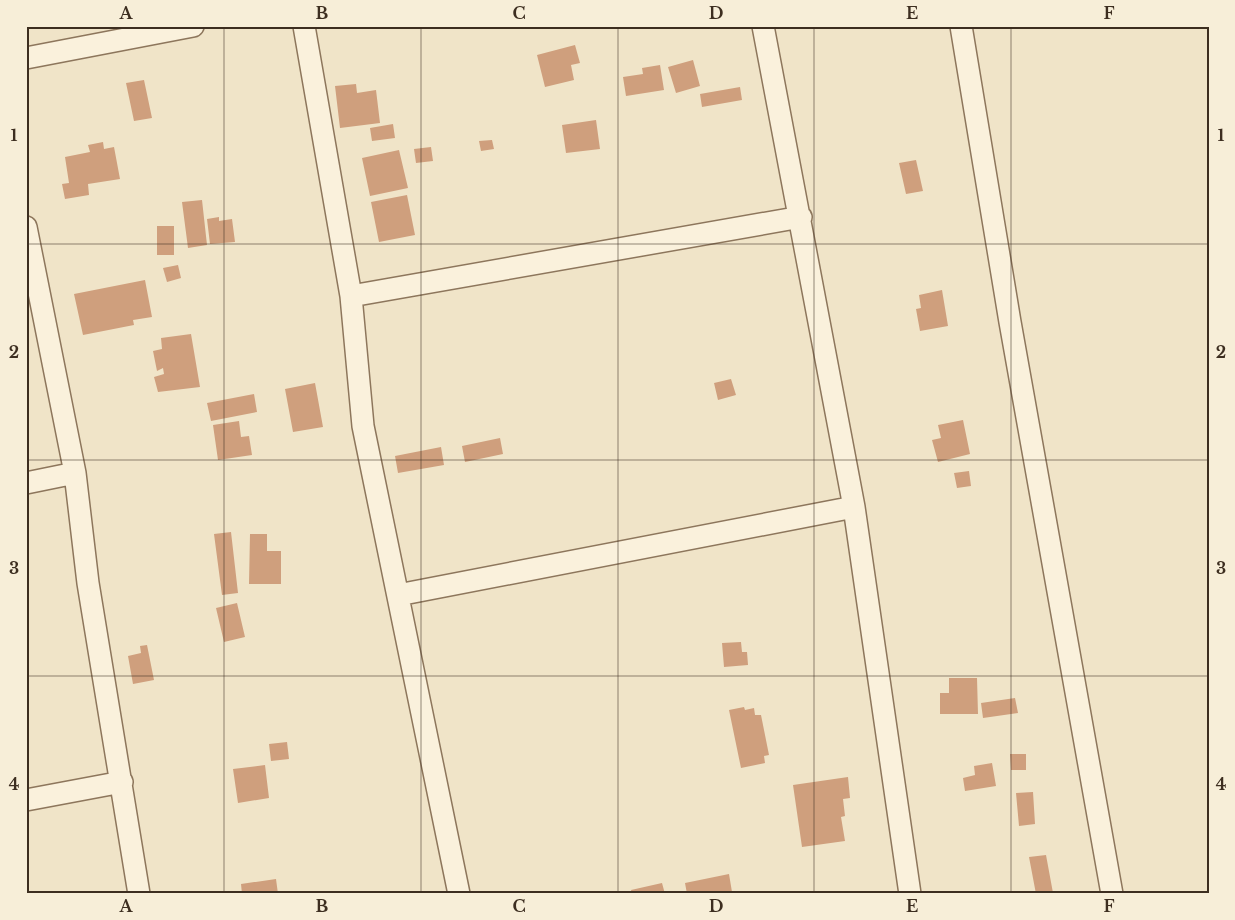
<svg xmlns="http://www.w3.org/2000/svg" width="1235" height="920" font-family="'Libre Baskerville',serif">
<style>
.building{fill:#cf9f7d}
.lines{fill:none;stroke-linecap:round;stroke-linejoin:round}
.street-casing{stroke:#8d765c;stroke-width:24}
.street{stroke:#faf1dc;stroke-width:21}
.grid{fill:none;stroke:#3d2e20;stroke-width:1;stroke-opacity:0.55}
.neatline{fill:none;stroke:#3d2e20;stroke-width:2}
.grid-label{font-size:16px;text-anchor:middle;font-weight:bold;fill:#3d2e20}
</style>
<rect width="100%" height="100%" fill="#f0e4c8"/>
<path class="building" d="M 575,45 L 580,63 L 571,65 L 574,80 L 545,87 L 537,55 Z
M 693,60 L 700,86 L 676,93 L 668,67 Z
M 660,65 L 664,90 L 626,96 L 623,77 L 643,74 L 642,68 Z
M 144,80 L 152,118 L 134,121 L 126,83 Z
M 356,84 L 357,93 L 376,90 L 380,123 L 340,128 L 335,86 Z
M 740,87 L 742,100 L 702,107 L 700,94 Z
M 596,120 L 600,149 L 566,153 L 562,125 Z
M 393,124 L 395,138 L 372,141 L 370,128 Z
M 492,140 L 494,149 L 481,151 L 479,141 Z
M 103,142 L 104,149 L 114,147 L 120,179 L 88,184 L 89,195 L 65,199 L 62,184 L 69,183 L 65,157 L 90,152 L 88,145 Z
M 431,147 L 433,161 L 416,163 L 414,149 Z
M 399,150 L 408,188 L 370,196 L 362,158 Z
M 916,160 L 923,191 L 906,194 L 899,163 Z
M 407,195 L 415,235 L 379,242 L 371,202 Z
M 202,200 L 207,245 L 188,248 L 182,202 Z
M 219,217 L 219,221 L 232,219 L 235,242 L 210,244 L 207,219 Z
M 157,226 L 174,226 L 174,255 L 157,255 Z
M 178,265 L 181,278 L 167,282 L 163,268 Z
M 145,280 L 152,317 L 133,320 L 134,325 L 83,335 L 74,294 Z
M 942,290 L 948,326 L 920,331 L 916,309 L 921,308 L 919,295 Z
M 191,334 L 200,387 L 158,392 L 154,377 L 164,374 L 163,368 L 157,371 L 153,351 L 162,349 L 161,338 Z
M 731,379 L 736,395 L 718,400 L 714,383 Z
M 315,383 L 323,427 L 293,432 L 285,389 Z
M 254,394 L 257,412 L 211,421 L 207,403 Z
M 963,420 L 970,454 L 938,462 L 932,440 L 941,438 L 938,425 Z
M 239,421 L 241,437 L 249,436 L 252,455 L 218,460 L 213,425 Z
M 500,438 L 503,454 L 465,462 L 462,446 Z
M 441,447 L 444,465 L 398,473 L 395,456 Z
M 969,471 L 971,486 L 957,488 L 954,473 Z
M 231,532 L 238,593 L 222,595 L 214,534 Z
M 250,534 L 267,534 L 267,551 L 281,551 L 281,584 L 249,584 Z
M 237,603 L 245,637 L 224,642 L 216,608 Z
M 741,642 L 742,652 L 747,652 L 748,665 L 724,667 L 722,643 Z
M 147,645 L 154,680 L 133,684 L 128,656 L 141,653 L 140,646 Z
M 949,678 L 977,678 L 978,714 L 940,714 L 940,693 L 949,693 Z
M 1015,698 L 1018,713 L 983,718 L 981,703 Z
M 744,707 L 745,710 L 754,708 L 755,715 L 761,715 L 769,755 L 764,756 L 765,763 L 741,768 L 729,710 Z
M 287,742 L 289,759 L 271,761 L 269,744 Z
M 1010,754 L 1026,754 L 1026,770 L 1011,770 Z
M 992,763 L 996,786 L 965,791 L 963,778 L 975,775 L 974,766 Z
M 265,765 L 269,798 L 238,803 L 233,769 Z
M 848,777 L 850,798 L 843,799 L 845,816 L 841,817 L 845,841 L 802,847 L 793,785 Z
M 1033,792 L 1035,824 L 1019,826 L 1016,793 Z
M 1046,855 L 1053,893 L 1036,894 L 1029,857 Z
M 729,874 L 732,892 L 687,894 L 685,883 Z
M 276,879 L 278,894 L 242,894 L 241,884 Z
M 662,883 L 665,894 L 632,894 L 631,890 Z"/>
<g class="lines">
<defs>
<path id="street" d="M 304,26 L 351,296 L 363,426 L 459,894
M 763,26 L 854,507 L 910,894
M 961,26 L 1010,322 L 1112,894
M 26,58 L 193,26
M 26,227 L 75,473 L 88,583 L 139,894
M 351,296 L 801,217
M 26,483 L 75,473
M 398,595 L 854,507
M 26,800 L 122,782"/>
</defs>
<use href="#street" class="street-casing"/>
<use href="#street" class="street"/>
</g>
<path class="grid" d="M 224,26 L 224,894M 421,26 L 421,894M 618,26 L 618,894M 814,26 L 814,894M 1011,26 L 1011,894M 26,244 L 1209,244M 26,460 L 1209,460M 26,676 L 1209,676"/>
<rect width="1235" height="920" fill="none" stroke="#f7eed8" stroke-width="55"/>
<rect x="28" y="28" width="1180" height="864" class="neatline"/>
<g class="grid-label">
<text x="126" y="19">A</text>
<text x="322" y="19">B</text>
<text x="519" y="19">C</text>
<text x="716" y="19">D</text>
<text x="912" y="19">E</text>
<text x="1109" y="19">F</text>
<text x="14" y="141">1</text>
<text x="1221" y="141">1</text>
<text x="14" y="358">2</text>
<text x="1221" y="358">2</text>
<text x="14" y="574">3</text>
<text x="1221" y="574">3</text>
<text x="14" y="790">4</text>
<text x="1221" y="790">4</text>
<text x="126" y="912">A</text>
<text x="322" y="912">B</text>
<text x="519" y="912">C</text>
<text x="716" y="912">D</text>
<text x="912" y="912">E</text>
<text x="1109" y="912">F</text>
</g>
</svg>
